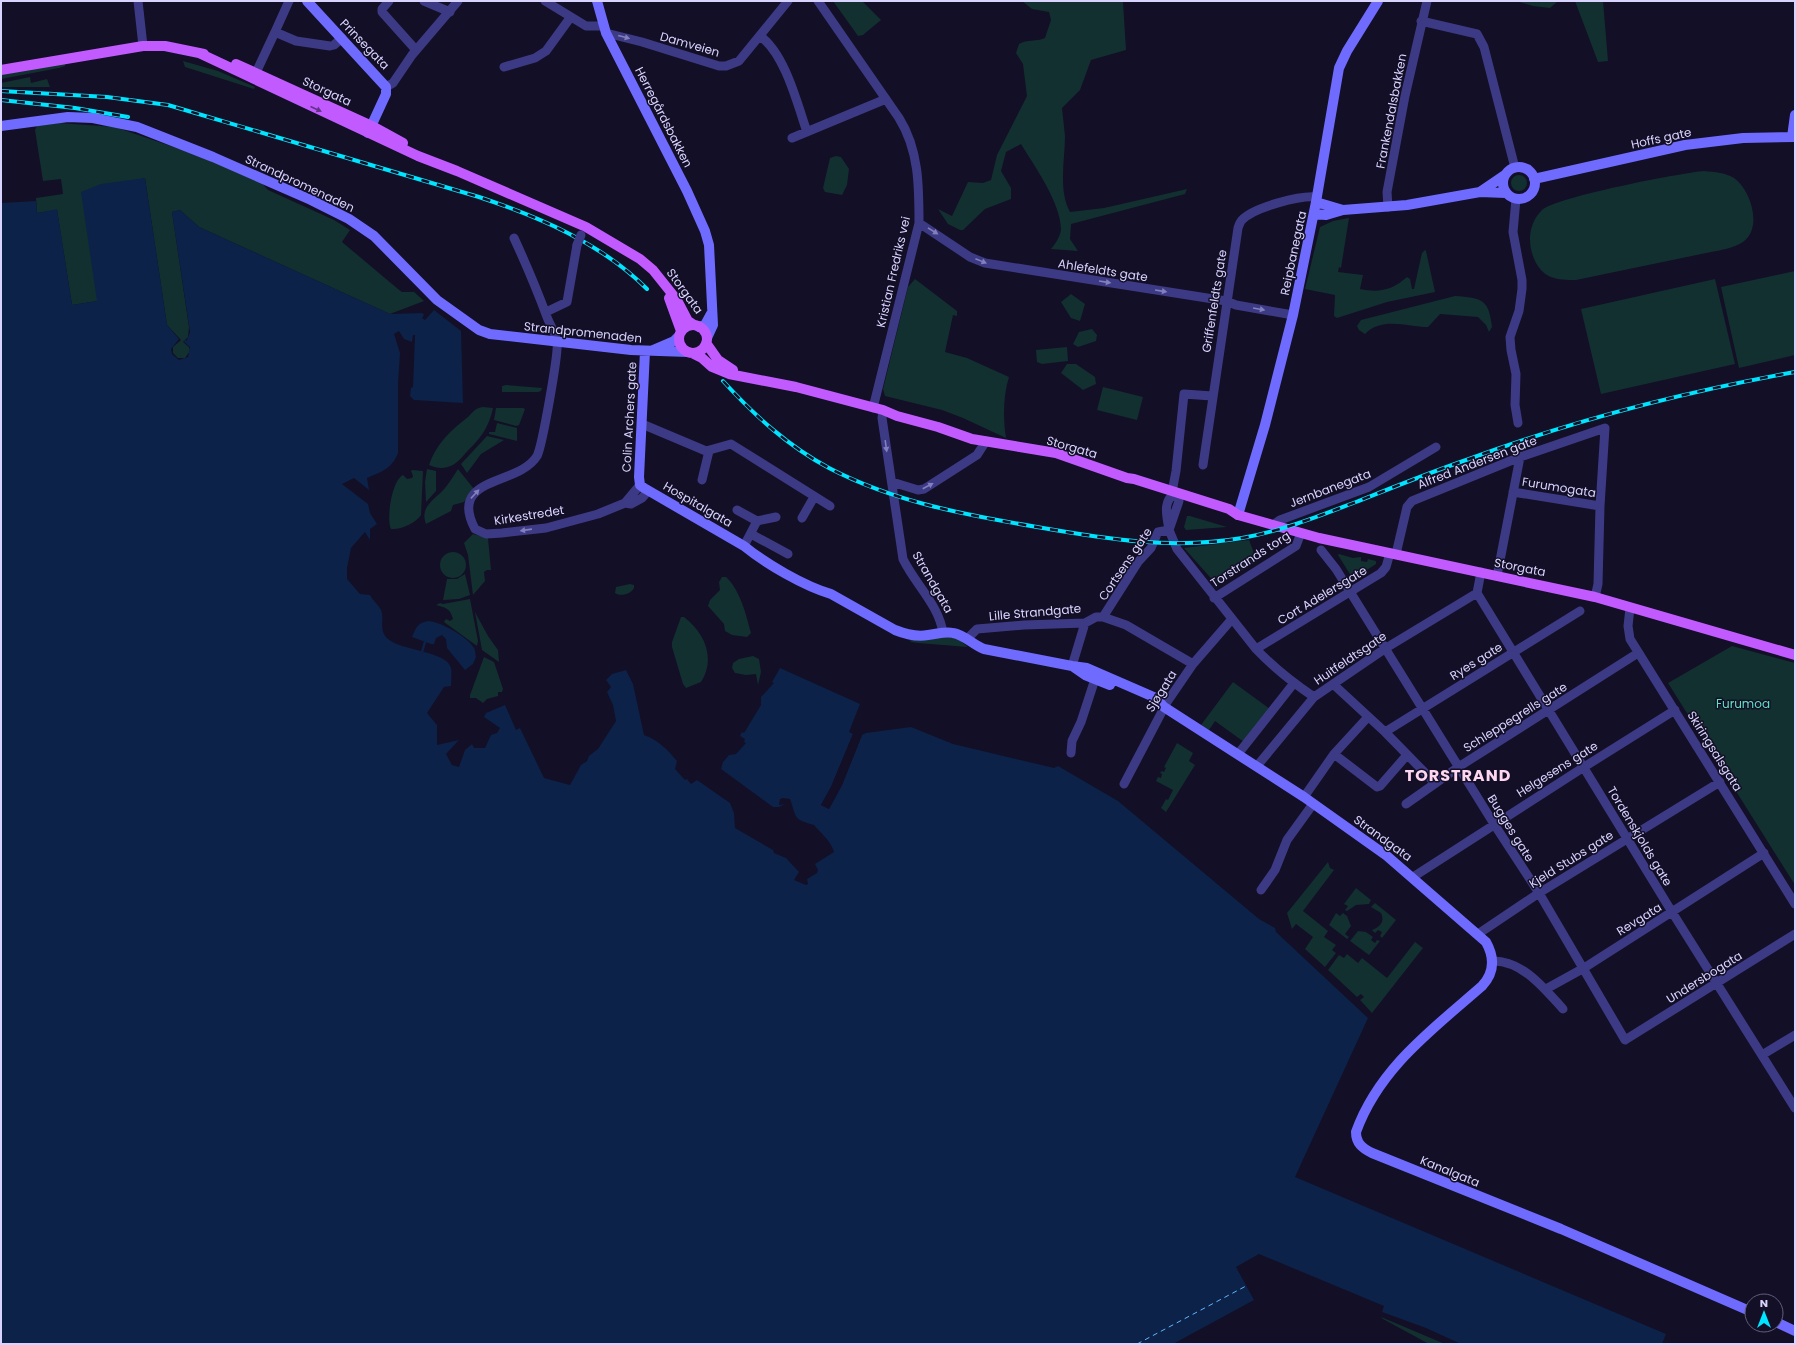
<svg xmlns="http://www.w3.org/2000/svg" width="1796" height="1345" font-family="Poppins,sans-serif">
<style>
.green{fill:#12302f}
.water{fill:#0c2248}
.pier{fill:#130f26}
.lines{fill:none;stroke-linecap:round;stroke-linejoin:round}
.stream{stroke:#0c2248;stroke-width:2.5}
.ferry{stroke:#62b6ff;stroke-width:1;stroke-dasharray:5 4;stroke-linecap:butt}
.street{stroke:#3d3a85;stroke-width:9}
.secondary{stroke:#6f6bff;stroke-width:10}
.primary{stroke:#c25bff;stroke-width:10}
.rail-casing{stroke:#00e5ff;stroke-width:4}
.rail{stroke:#130f26;stroke-width:2.5;stroke-dasharray:8;stroke-linecap:butt}
.street-bridge{stroke:#3d3a85;stroke-width:9}
.oneway{fill:#837fbc}
.oneway2{fill:#623188}
.labels{text-anchor:middle;dominant-baseline:central;stroke-width:3;stroke-linejoin:round;paint-order:stroke}
.street-label{font-size:12px;fill:#d9d4ff;stroke:#130f26}
.park-label{font-size:12px;fill:#5fe0c0;stroke:#130f26}
.district-label{font-size:16px;font-weight:bold;letter-spacing:1px;fill:#ffd6f0;stroke:#130f26}
</style>
<rect width="100%" height="100%" fill="#130f26"/>
<path class="green" d="M 833,1 L 862,1 L 881,20 L 863,35 L 858,36 Z
M 1022,1 L 1123,2 L 1126,50 L 1091,60 L 1080,90 L 1062,108 C 1063,117 1064,126 1065,136 C 1065,160 1058,190 1070,212 L 1104,208 L 1187,189 L 1185,194 L 1071,224 L 1070,239 L 1078,251 L 1051,249 C 1055,244 1060,237 1061,230 C 1061,203 1035,167 1021,144 L 1006,152 L 1001,171 L 1011,188 L 1011,199 L 985,209 L 963,230 L 960,230 L 948,224 L 938,209 L 952,216 L 968,182 L 983,183 L 991,180 L 997,155 L 1027,96 L 1023,64 L 1016,53 L 1019,44 C 1027,39 1036,42 1045,38 L 1051,20 L 1049,12 L 1032,9 Z
M 1516,1 L 1558,1 L 1550,8 L 1533,6 Z
M 1575,1 L 1603,1 L 1608,61 L 1598,62 Z
M 183,61 L 218,71 L 255,87 L 254,89 L 185,67 Z
M 65,63 L 65,66 L 59,68 L 1,79 L 1,75 Z
M 30,77 L 31,83 L 47,79 L 50,87 L 1,87 L 1,83 Z
M 59,123 L 115,127 L 191,153 L 260,181 L 268,190 L 334,220 L 350,230 L 342,242 L 398,289 L 402,292 L 414,292 L 424,301 L 390,314 L 199,227 L 180,210 L 172,212 L 189,327 L 188,337 L 183,342 L 189,347 L 190,351 L 185,358 L 178,358 L 173,353 L 173,347 L 181,340 L 167,325 L 145,178 L 82,192 L 98,301 L 72,305 L 57,210 L 37,213 L 36,198 L 63,194 L 61,179 L 43,181 L 35,130 L 37,126 Z
M 836,156 L 841,157 L 849,169 L 847,185 L 842,195 L 825,192 L 823,188 L 830,158 Z
M 1704,171 C 1715,172 1726,173 1734,178 C 1751,190 1763,228 1743,242 C 1734,248 1722,250 1711,252 L 1576,280 C 1557,280 1544,279 1535,261 C 1527,244 1528,224 1542,210 C 1556,197 1680,173 1704,171 Z
M1511 183a8 8 0 1 1 16 0a8 8 0 1 1-16 0Z
M 1349,218 L 1341,268 L 1339,267 L 1338,272 L 1363,275 L 1360,289 C 1380,293 1392,290 1407,277 L 1410,279 L 1412,289 L 1414,289 L 1422,253 L 1425,250 L 1426,251 L 1435,292 L 1387,302 L 1337,318 L 1334,316 L 1335,295 L 1305,289 L 1320,227 L 1333,221 Z
M 1795,271 L 1795,355 L 1739,368 L 1721,287 Z
M 915,279 L 957,311 L 957,316 L 953,315 L 945,352 L 967,358 L 1009,377 C 1003,396 1003,419 1006,438 L 963,418 L 942,410 L 885,396 L 883,389 L 908,287 Z
M 1715,279 L 1735,364 L 1601,394 L 1581,309 Z
M 1071,294 L 1085,304 L 1080,321 L 1071,318 L 1061,302 Z
M 1455,296 C 1482,298 1489,299 1492,327 L 1489,332 L 1486,325 L 1478,317 L 1440,314 L 1428,327 C 1408,327 1382,316 1365,334 L 1359,330 L 1357,326 L 1361,320 Z
M 1092,329 L 1097,335 L 1096,341 L 1078,347 L 1073,344 L 1079,332 Z
M 1067,347 L 1068,361 L 1042,364 L 1037,362 L 1036,350 Z
M 1067,364 L 1076,364 L 1095,377 L 1096,384 L 1083,390 L 1061,373 Z
M 506,385 L 542,388 L 541,391 L 538,392 L 502,392 L 502,386 Z
M 1103,387 L 1143,397 L 1137,420 L 1097,410 Z
M 483,407 L 493,408 C 488,431 479,439 464,455 C 455,466 444,472 429,465 C 436,444 451,430 468,417 C 473,412 475,408 483,407 Z
M 496,408 L 523,408 L 525,409 L 519,425 L 516,426 L 494,420 Z
M 497,423 L 517,428 L 517,441 L 489,434 L 489,432 L 495,432 Z
M 487,436 L 504,440 L 481,454 L 467,473 L 461,464 Z
M 427,469 L 436,471 L 436,491 L 426,502 L 425,482 Z
M 458,469 L 474,489 L 464,502 L 453,505 L 451,511 L 426,524 C 419,506 436,499 445,488 C 450,482 454,475 458,469 Z
M 412,470 L 423,471 L 421,515 C 416,523 401,530 391,529 C 386,519 392,480 403,475 L 407,479 L 412,478 L 413,476 L 411,471 Z
M 1187,516 L 1190,516 L 1227,527 L 1186,530 L 1184,527 Z
M 473,534 L 488,538 L 491,570 L 487,570 L 484,572 L 485,581 L 473,595 L 468,555 L 464,543 Z
M 1249,540 L 1257,561 L 1217,585 L 1184,548 Z
M440 565a13 13 0 1 1 26 0a13 13 0 1 1-26 0Z
M 1339,554 L 1353,558 L 1361,557 L 1361,561 L 1367,562 L 1368,559 L 1376,561 L 1376,564 L 1353,579 L 1338,555 Z
M 465,574 L 470,595 L 459,599 L 443,600 L 447,579 L 457,579 Z
M 722,577 L 726,577 C 740,590 746,614 751,633 L 747,637 L 732,635 L 725,631 L 724,624 L 708,606 L 710,600 L 720,590 L 719,582 Z
M 630,584 L 634,585 L 634,588 C 631,594 621,597 615,593 L 616,587 Z
M 470,599 L 478,641 L 477,646 L 444,622 L 446,619 L 450,621 L 453,619 C 450,608 446,608 436,605 L 440,603 L 443,604 Z
M 475,612 L 488,636 L 498,650 L 499,662 L 482,650 Z
M 681,617 L 684,617 C 705,633 716,659 701,682 L 686,688 L 683,684 L 672,647 L 672,642 Z
M 943,636 L 955,637 L 968,647 L 918,643 L 911,642 L 908,638 Z
M 1732,646 L 1795,663 L 1795,885 L 1668,683 Z
M 753,656 L 759,659 L 761,672 L 758,685 L 756,674 L 746,675 L 735,673 L 732,668 L 733,663 L 739,659 Z
M 484,657 L 494,662 L 503,689 L 502,692 L 498,692 L 498,696 L 487,699 L 483,703 L 476,698 L 470,698 L 470,695 Z
M 1233,682 L 1270,709 L 1244,742 L 1215,721 L 1209,730 L 1201,725 Z
M 1177,743 L 1193,753 L 1189,761 L 1195,765 L 1166,812 L 1161,808 L 1166,799 L 1168,800 L 1173,790 L 1156,781 L 1158,777 L 1161,778 L 1162,774 L 1160,773 L 1162,771 L 1164,772 L 1166,768 L 1164,767 Z
M 1328,862 L 1330,868 L 1334,870 L 1303,911 L 1328,931 L 1324,937 L 1336,945 L 1332,950 L 1336,953 L 1325,967 L 1305,949 L 1313,937 L 1296,924 L 1292,929 L 1287,913 Z
M 1356,888 L 1371,900 L 1369,904 L 1356,905 L 1347,911 L 1345,910 L 1348,906 L 1344,904 Z
M 1375,903 L 1396,920 L 1382,938 L 1380,936 L 1382,932 L 1378,930 L 1375,933 L 1372,930 C 1380,927 1385,922 1381,913 L 1371,907 Z
M 1336,913 L 1340,916 L 1343,913 L 1347,916 L 1351,926 L 1345,934 L 1349,937 L 1347,939 L 1329,925 Z
M 1358,931 L 1366,932 L 1373,937 L 1371,940 L 1375,943 L 1377,940 L 1380,941 L 1369,955 L 1350,941 Z
M 1415,942 L 1423,948 L 1372,1013 L 1360,1000 L 1364,997 L 1361,994 L 1357,997 L 1328,970 L 1339,955 L 1344,958 L 1347,954 L 1358,963 L 1362,958 L 1387,978 Z
M 1381,1317 L 1445,1344 L 1429,1344 L 1383,1319 Z"/>
<path class="water" d="M 145,178 L 167,325 L 179,339 L 171,349 L 172,354 L 179,360 L 188,357 L 190,347 L 183,341 L 187,340 L 190,332 L 172,212 L 180,210 L 199,227 L 390,314 L 422,313 L 424,315 L 422,318 L 425,320 L 434,310 L 461,331 L 463,403 L 414,400 L 410,396 L 411,388 L 413,387 L 415,335 L 413,335 L 412,342 L 404,339 L 399,331 L 394,334 L 400,353 L 398,384 L 398,453 C 392,469 381,472 367,478 L 369,490 L 354,478 L 342,484 L 368,504 L 370,513 L 377,524 L 370,529 L 370,540 L 365,532 L 351,548 L 347,568 L 347,579 L 360,594 L 370,595 C 373,601 378,604 381,610 C 385,620 378,630 388,639 C 402,651 447,651 451,668 C 452,673 451,681 451,686 L 444,687 L 427,713 L 437,725 L 437,745 L 459,740 L 446,754 L 452,765 L 459,767 L 465,750 L 472,744 L 474,748 L 485,748 L 491,735 L 497,733 L 500,728 L 484,717 L 486,713 L 505,705 L 516,730 L 520,728 L 544,778 L 570,785 L 581,765 L 587,761 L 589,756 L 598,749 L 616,721 L 613,705 L 607,692 L 611,687 L 606,680 L 612,674 L 626,670 L 633,684 L 644,735 C 658,740 667,749 677,761 L 675,769 L 685,780 L 687,779 L 691,784 L 697,780 L 730,803 L 734,813 L 735,828 L 773,850 L 774,853 L 786,858 L 799,872 L 794,880 L 806,885 L 808,884 L 807,879 L 817,873 L 818,870 L 815,864 L 834,852 C 830,839 822,835 814,825 C 793,819 797,819 790,799 L 783,798 L 780,799 L 779,805 L 785,804 L 779,807 L 773,807 L 721,769 L 723,762 L 729,755 L 736,754 L 746,743 L 744,742 L 745,739 L 740,736 L 742,732 L 744,733 L 761,705 L 761,697 L 774,683 L 772,682 L 780,668 L 860,704 L 849,732 L 853,734 L 831,787 L 821,805 L 829,809 L 842,785 L 862,735 L 866,733 L 911,727 L 953,744 L 1054,768 L 1058,766 L 1118,801 L 1259,919 L 1275,928 L 1276,932 L 1368,1018 L 1295,1177 L 1666,1334 L 1662,1344 L 1461,1344 L 1426,1328 L 1382,1312 L 1384,1306 L 1259,1254 L 1236,1267 L 1254,1300 L 1173,1344 L 1,1344 L 1,203 L 36,201 L 37,213 L 57,209 L 72,305 L 97,301 L 81,192 L 101,184 Z
M 428,621 C 440,621 469,638 474,648 C 476,651 475,655 476,657 L 473,664 L 465,670 L 447,648 L 446,639 L 442,635 L 436,638 L 434,644 L 431,644 L 412,637 C 416,628 417,623 428,621 Z"/>
<path class="pier" d="M 853,734 L 855,735 L 833,788 L 824,804 L 829,806 L 840,784 L 860,735 L 862,735 L 842,785 L 829,809 L 821,805 L 831,787 Z"/>
<g class="lines">
<path class="stream" d="M 422,652 L 425,642"/>
<path class="ferry" d="M 1137,1344 L 1246,1286"/>
<path class="street" d="M 138,1 L 143,46
M 389,1 L 382,9 L 382,12 L 416,50
M 424,1 L 450,12
M 545,1 L 586,26 L 603,26
M 818,1 L 899,118 C 919,150 919,186 919,223 L 873,408
M 1421,21 L 1477,34 L 1484,47 L 1515,168
M 275,32 L 289,1
M 606,33 L 642,42 L 719,66 L 726,66 L 739,61 L 788,1
M 760,36 C 785,54 797,103 807,132
M 504,67 L 535,58 L 546,51 L 570,18
M 253,79 L 275,32 L 296,41 L 330,46 L 334,45 L 342,38
M 386,87 L 393,83 L 412,55 L 458,1
M 792,138 L 886,99
M 1516,199 L 1513,232 L 1522,280 L 1522,289 L 1519,311 L 1510,337 L 1511,350 L 1516,374 L 1515,405 L 1518,423
M 1388,207 L 1387,192 L 1405,96 L 1427,1
M 919,223 L 970,257 L 985,263 L 1226,301 L 1236,305 L 1293,315
M 514,238 C 526,264 537,290 547,317 C 550,325 556,334 557,342 C 559,352 542,447 537,456 C 519,486 447,476 475,529 L 486,534 L 502,533 L 546,528 L 598,514 L 625,503 L 631,504 L 642,498 L 648,491
M 546,312 L 567,302 L 577,245
M 883,410 L 882,418 L 903,559 C 915,584 939,605 943,633
M 642,424 L 706,451 L 731,444 L 830,506
M 1203,465 L 1238,228 C 1239,225 1240,222 1242,220 C 1254,207 1301,195 1317,197
M 702,480 L 709,451
M 892,482 L 918,490 L 924,489 L 977,455 L 986,441
M 1172,492 L 1176,471 L 1184,394 L 1212,396
M 1513,492 L 1600,506
M 625,503 L 640,485
M 737,510 L 757,521 L 744,546
M 802,518 L 814,497
M 757,521 L 776,517
M 1273,525 L 1280,520 L 1369,487 L 1436,447
M 751,534 L 788,554
M 1321,550 L 1336,569 L 1494,824 L 1539,893 L 1625,1040 L 1795,934
M 1396,554 L 1407,507 L 1412,501 L 1520,457 L 1605,428 L 1600,506 L 1598,584 L 1595,597
M 1481,572 L 1477,593 L 1672,912 L 1795,1108
M 1497,576 L 1520,457
M 1214,598 L 1296,546 L 1301,533
M 1630,608 L 1628,626 L 1630,639 L 1795,904
M 1103,617 L 1138,562 L 1151,548 L 1158,532 L 1169,530 C 1167,516 1162,502 1175,493 L 1179,501 L 1169,530 L 1177,549 L 1256,649 C 1274,668 1293,683 1314,697
M 967,639 L 977,629 L 1024,625 L 1085,623 L 1096,617 L 1103,617 L 1126,625 L 1193,664
M 1256,649 L 1381,573 L 1386,567 L 1390,553
M 1072,666 L 1085,623
M 1333,684 L 1385,732 L 1435,783
M 1385,732 L 1580,611
M 1071,753 L 1072,741 L 1081,722 L 1097,673
M 1238,754 L 1294,683
M 1334,754 L 1377,787 L 1380,786 L 1407,755
M 1257,766 L 1314,697 L 1386,648 L 1477,593
M 1124,784 L 1167,702 L 1193,664 L 1232,619
M 1304,797 L 1334,754 L 1368,717
M 1406,804 L 1460,766 L 1638,653
M 1413,877 L 1584,767 L 1675,710
M 1261,890 L 1275,870 L 1287,840 L 1313,804
M 1478,934 L 1539,893 L 1720,782
M 1492,961 C 1522,960 1544,988 1563,1009
M 1546,989 L 1584,968 L 1764,853
M 1762,1055 L 1795,1035"/>
<path class="secondary" d="M 307,1 L 386,87 L 386,94 L 368,133
M 597,1 L 606,33 L 687,191 L 705,231 L 709,245 L 713,325 L 707,338
M 1,126 L 68,117 L 93,118 L 137,127 L 213,157 L 311,200 L 349,219 L 374,236 L 437,300 L 479,330 L 490,334 L 631,350 L 688,352
M 1792,137 L 1795,115
M1503 183a16 16 0 1 1 32 0a16 16 0 1 1-32 0Z
M 1534,179 L 1685,145 L 1743,138 L 1795,137
M 1480,192 L 1505,175
M 1316,202 L 1343,210
M 1314,214 L 1326,215 L 1343,210 L 1407,205 L 1480,192 L 1506,193
M 699,327 L 705,325 L 711,314
M 653,350 L 674,341 L 679,336
M 645,351 L 639,477 L 640,485 L 644,488 L 744,546 C 766,564 804,586 831,594 L 895,630 C 905,634 917,637 928,635 C 937,634 945,631 953,633 C 965,635 973,645 984,649 L 1072,666 L 1087,668 L 1156,698 L 1164,707 L 1304,797 L 1387,856 L 1486,942 C 1495,958 1494,973 1482,986 C 1433,1029 1379,1068 1356,1132 C 1356,1143 1362,1148 1372,1153 L 1561,1229 L 1752,1312
M 1238,515 L 1265,425 L 1293,315 L 1316,202 L 1339,68 L 1347,51 L 1378,1
M 1072,666 L 1085,675 L 1110,685
M 1776,1322 L 1795,1331"/>
<path class="primary" d="M 199,53 L 418,156 L 457,171 L 586,227 L 640,259 L 653,270 L 677,300 L 688,321 L 694,325
M 236,64 L 372,126 L 403,143
M 1,70 L 143,46 L 165,46 L 204,54
M 669,298 L 681,331
M679 339a14 14 0 1 1 28 0a14 14 0 1 1-28 0Z
M 706,343 L 718,360 L 733,370
M 692,353 L 702,358 L 712,367 L 729,374 L 796,387 L 883,410 L 897,416 L 938,427 L 972,439 L 1056,453 L 1127,478 L 1134,479 L 1229,509 L 1238,515 L 1319,538 L 1595,597 L 1795,655"/>
<defs>
<path id="rail" d="M 1,91 L 107,97 L 168,105 L 479,197 C 539,217 601,243 647,289
M 1,100 L 75,108 L 128,117
M 723,381 C 755,416 788,446 829,468 C 894,502 966,515 1037,527 C 1106,539 1173,550 1242,538 C 1282,531 1319,516 1356,502 C 1394,487 1431,472 1469,459 C 1575,420 1684,392 1795,372"/>
</defs>
<use href="#rail" class="rail-casing"/>
<use href="#rail" class="rail"/>
<path class="street-bridge" d="M 577,245 L 581,235"/>
</g>
<defs><path id="oneway-solid" d="M-6-.8H1V-3.2L6.5 0L1 3.2V.8H-6Z"/></defs>
<g class="oneway">
<use href="#oneway-solid" transform="translate(624 37) rotate(15)"/>
<use href="#oneway-solid" transform="translate(933 231) rotate(32)"/>
<use href="#oneway-solid" transform="translate(981 261) rotate(22)"/>
<use href="#oneway-solid" transform="translate(1105 282) rotate(9)"/>
<use href="#oneway-solid" transform="translate(1161 291) rotate(9)"/>
<use href="#oneway-solid" transform="translate(1259 309) rotate(10)"/>
<use href="#oneway-solid" transform="translate(886 446) rotate(82)"/>
<use href="#oneway-solid" transform="translate(928 486) rotate(-28)"/>
<use href="#oneway-solid" transform="translate(475 494) rotate(-47)"/>
<use href="#oneway-solid" transform="translate(526 530) rotate(172)"/>
</g>
<use class="oneway2" href="#oneway-solid" transform="translate(316 109) rotate(24)"/>
<g class="labels">
<g class="street-label">
<text transform="translate(365 44) rotate(46)">Prinsegata</text>
<text transform="translate(690 44) rotate(16)">Damveien</text>
<text transform="translate(327 91) rotate(25)">Storgata</text>
<text transform="translate(1391 111) rotate(-79)">Frankendalsbakken</text>
<text transform="translate(664 117) rotate(63)">Herregårdsbakken</text>
<text transform="translate(1661 138) rotate(-12)">Hoffs gate</text>
<text transform="translate(300 183) rotate(25)">Strandpromenaden</text>
<text transform="translate(1293 253) rotate(-78)">Reipbanegata</text>
<text transform="translate(1103 270) rotate(9)">Ahlefeldts gate</text>
<text transform="translate(893 272) rotate(-77)">Kristian Fredriks vei</text>
<text transform="translate(685 291) rotate(54)">Storgata</text>
<text transform="translate(1214 301) rotate(-81)">Griffenfeldts gate</text>
<text transform="translate(583 332) rotate(6)">Strandpromenaden</text>
<text transform="translate(629 417) rotate(-87)">Colin Archers gate</text>
<text transform="translate(1072 447) rotate(16)">Storgata</text>
<text transform="translate(1477 462) rotate(-21)">Alfred Andersen gate</text>
<text transform="translate(1559 487) rotate(9)">Furumogata</text>
<text transform="translate(1330 488) rotate(-21)">Jernbanegata</text>
<text transform="translate(698 504) rotate(30)">Hospitalgata</text>
<text transform="translate(529 515) rotate(-9)">Kirkestredet</text>
<text transform="translate(1250 559) rotate(-33)">Torstrands torg</text>
<text transform="translate(1125 564) rotate(-56)">Cortsens gate</text>
<text transform="translate(1520 567) rotate(11)">Storgata</text>
<text transform="translate(933 582) rotate(60)">Strandgata</text>
<text transform="translate(1322 595) rotate(-31)">Cort Adelersgate</text>
<text transform="translate(1035 612) rotate(-5)">Lille Strandgate</text>
<text transform="translate(1350 658) rotate(-34)">Huitfeldtsgate</text>
<text transform="translate(1476 661) rotate(-32)">Ryes gate</text>
<text transform="translate(1161 691) rotate(-58)">Sjøgata</text>
<text transform="translate(1515 717) rotate(-32)">Schleppegrells gate</text>
<text transform="translate(1715 751) rotate(58)">Skiringsalsgata</text>
<text transform="translate(1557 769) rotate(-32)">Helgesens gate</text>
<text transform="translate(1511 828) rotate(58)">Bugges gate</text>
<text transform="translate(1640 836) rotate(59)">Tordenskjolds gate</text>
<text transform="translate(1383 838) rotate(36)">Strandgata</text>
<text transform="translate(1571 859) rotate(-32)">Kjeld Stubs gate</text>
<text transform="translate(1639 919) rotate(-32)">Revgata</text>
<text transform="translate(1704 977) rotate(-32)">Undersbogata</text>
<text transform="translate(1450 1171) rotate(22)">Kanalgata</text>
</g>
<g class="park-label">
<text x="1743" y="703">Furumoa</text>
</g>
<g class="district-label">
<text x="1458" y="775">TORSTRAND</text>
</g>
</g>
<rect width="1796" height="1345" fill="none" stroke="#d9d4ff" stroke-width="4"/>
<g transform="translate(1764 1313)"><circle r="19" fill="#130f26" stroke="#625e7d"/>
<path d="M0-3L7 15L0 10L-7 15Z" fill="#00e5ff"/>
<text y="-6" font-size="11" font-weight="bold" text-anchor="middle" fill="#d9d4ff">N</text>
</g>
</svg>
